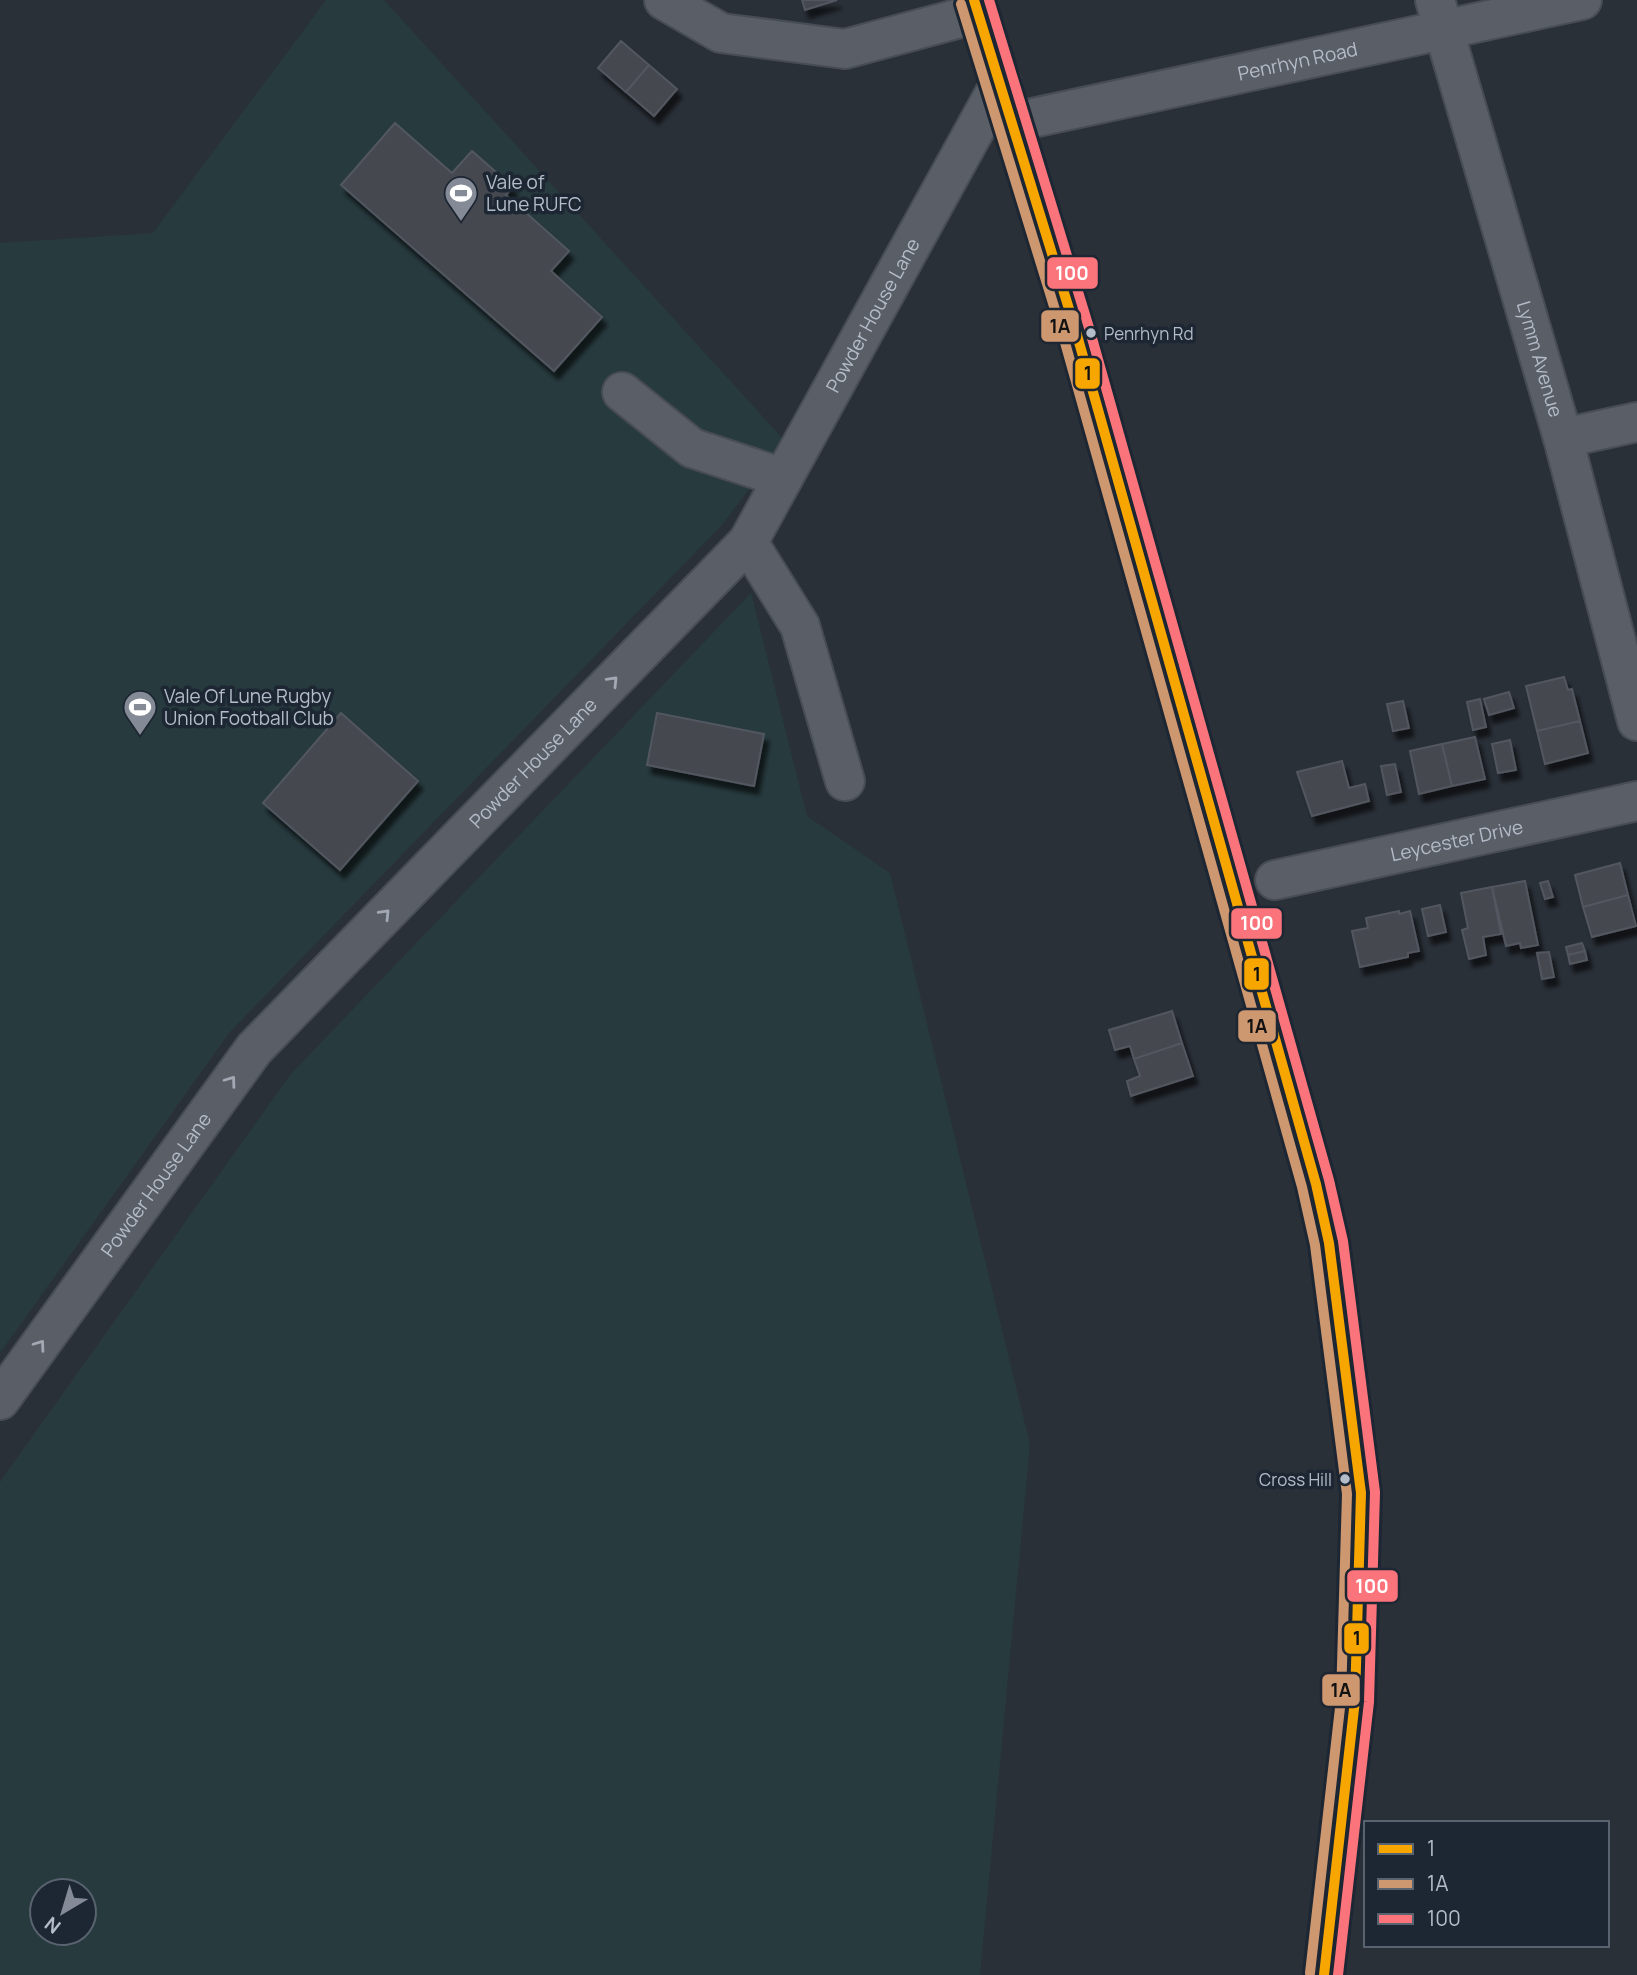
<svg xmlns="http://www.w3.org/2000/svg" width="1637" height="1975" font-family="Manrope,sans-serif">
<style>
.green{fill:#273a3e;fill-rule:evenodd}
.building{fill:#444950;stroke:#52575f;stroke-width:2;filter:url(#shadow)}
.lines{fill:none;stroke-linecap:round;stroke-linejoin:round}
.minor-casing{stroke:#484c53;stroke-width:42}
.major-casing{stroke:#484c55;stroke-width:42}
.minor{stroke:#5a5e66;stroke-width:38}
.major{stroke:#5c6168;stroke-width:38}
.bus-1-casing{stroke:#1d2633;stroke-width:16}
.bus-2-casing{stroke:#1d2633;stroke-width:16}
.bus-3-casing{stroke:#1d2633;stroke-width:16}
.bus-1{stroke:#f7a600;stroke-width:10}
.bus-2{stroke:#cd976f;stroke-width:10}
.bus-3{stroke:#fc747b;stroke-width:10}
.oneway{stroke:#a2a9b5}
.bus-dot{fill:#b4bcc9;stroke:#1d2633;stroke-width:2.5}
.labels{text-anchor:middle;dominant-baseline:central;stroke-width:7;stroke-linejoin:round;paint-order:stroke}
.bus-label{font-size:17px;fill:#b4bcc9;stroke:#1d2633;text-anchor:start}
.street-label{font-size:19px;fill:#b4bcc9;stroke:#1d2633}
.poi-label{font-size:19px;fill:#b4bcc9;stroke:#1d2633;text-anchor:start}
.line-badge{stroke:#1d2633;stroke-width:2.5}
.badge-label{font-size:19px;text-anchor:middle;font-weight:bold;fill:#fff}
.pale-badge-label{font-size:19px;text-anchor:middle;font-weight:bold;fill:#111}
</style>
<defs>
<filter id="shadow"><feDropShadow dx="4.5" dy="8" stdDeviation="2" flood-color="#0009"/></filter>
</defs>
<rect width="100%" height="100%" fill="#2a3038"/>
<path class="green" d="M 326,0 L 384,0 L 785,441 L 722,525 L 229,1033 L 0,1353 L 0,243 L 153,233 Z
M 751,593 L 807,816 L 890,873 L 1030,1444 L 980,1975 L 0,1975 L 0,1482 L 290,1075 ZM 42,1891 L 84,1891 L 84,1933 L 42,1933 Z"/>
<path class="building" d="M 802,0 L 837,0 L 805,10 Z
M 621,41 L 649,65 L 626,92 L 598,68 Z
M 649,65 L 677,89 L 654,116 L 626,92 Z
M 395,123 L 452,173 L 472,151 L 513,187 L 506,195 L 569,251 L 551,271 L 602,317 L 554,371 L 341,185 Z
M 1564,677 L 1568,690 L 1572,689 L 1580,721 L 1537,731 L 1526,686 Z
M 1509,692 L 1514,708 L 1489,715 L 1484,699 Z
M 1480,699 L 1486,727 L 1473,730 L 1467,702 Z
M 1403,701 L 1409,728 L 1393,731 L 1387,704 Z
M 341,713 L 418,781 L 340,870 L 263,803 Z
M 657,713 L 764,734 L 754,786 L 647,765 Z
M 1580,721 L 1588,753 L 1545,764 L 1537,731 Z
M 1475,737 L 1485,779 L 1452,786 L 1442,744 Z
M 1510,740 L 1516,770 L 1498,773 L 1492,744 Z
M 1442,744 L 1452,786 L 1419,794 L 1410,751 Z
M 1342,761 L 1349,788 L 1365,784 L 1369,801 L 1312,816 L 1297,772 Z
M 1395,764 L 1401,792 L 1387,795 L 1381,766 Z
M 1620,863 L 1628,895 L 1583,907 L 1575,875 Z
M 1525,881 L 1538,945 L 1521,948 L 1520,943 L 1506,946 L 1492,887 Z
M 1548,881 L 1553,897 L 1545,899 L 1540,883 Z
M 1492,887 L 1501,934 L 1483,937 L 1486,955 L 1469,959 L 1462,930 L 1468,928 L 1461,893 Z
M 1628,895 L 1636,926 L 1592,937 L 1583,907 Z
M 1440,905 L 1446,932 L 1428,936 L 1422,909 Z
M 1399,911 L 1399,914 L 1410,911 L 1419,951 L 1408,953 L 1408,957 L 1360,967 L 1352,931 L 1368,928 L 1366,918 Z
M 1582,943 L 1585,951 L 1568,955 L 1566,947 Z
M 1585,951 L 1587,960 L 1570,964 L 1568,955 Z
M 1549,952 L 1554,977 L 1542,979 L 1537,953 Z
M 1172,1011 L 1182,1043 L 1134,1059 L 1130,1046 L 1115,1050 L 1109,1030 Z
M 1182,1043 L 1193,1076 L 1131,1096 L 1127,1081 L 1140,1076 L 1134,1059 Z"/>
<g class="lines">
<defs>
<g id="minor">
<path d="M 664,0 L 721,33 L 845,49 L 979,13"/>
<path id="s1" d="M 1435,0 L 1563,438 L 1637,721"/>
<path id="s2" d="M 1014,122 L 1582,0"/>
<path d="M 622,392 L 692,448 L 783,478"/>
<path d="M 1563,438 L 1637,422"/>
<path d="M 748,542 L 800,626 L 845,781"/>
<path id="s3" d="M 1275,880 L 1637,801"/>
<path id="s4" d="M 0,1400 L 254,1049 L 748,542 L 1001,82"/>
</g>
<path id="major" d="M 974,0 L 1077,335 L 1316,1184 L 1329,1243 L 1361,1493 L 1355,1700 L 1324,1975"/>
</defs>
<use href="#minor" class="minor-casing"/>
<use href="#major" class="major-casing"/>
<use href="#minor" class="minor"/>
<use href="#major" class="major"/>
<defs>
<path id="bus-1" d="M 974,0 L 1077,335 L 1316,1184 L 1329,1243 L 1361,1493 L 1355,1700 L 1324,1975"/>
<path id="bus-2" d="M 961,4 L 1064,339 L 1302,1187 L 1315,1245 L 1347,1494 L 1341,1699 L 1310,1973"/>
<path id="bus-3" d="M 989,0 L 1090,331 L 1329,1180 L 1343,1241 L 1375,1492 L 1369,1702 L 1338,1975"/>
</defs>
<use href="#bus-1" class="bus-1-casing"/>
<use href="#bus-2" class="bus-2-casing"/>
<use href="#bus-3" class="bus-3-casing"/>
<use href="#bus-1" class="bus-1"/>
<use href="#bus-2" class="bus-2"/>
<use href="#bus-3" class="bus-3"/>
</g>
<defs><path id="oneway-chevron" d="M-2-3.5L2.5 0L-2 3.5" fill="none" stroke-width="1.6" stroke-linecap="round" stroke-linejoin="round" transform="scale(1.75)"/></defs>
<g class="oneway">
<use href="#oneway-chevron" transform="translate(613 681) rotate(-46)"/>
<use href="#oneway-chevron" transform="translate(385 914) rotate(-46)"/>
<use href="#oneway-chevron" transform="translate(231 1081) rotate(-54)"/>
<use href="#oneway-chevron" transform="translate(40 1345) rotate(-54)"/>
</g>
<defs>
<symbol id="stadium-pin" viewBox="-11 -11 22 30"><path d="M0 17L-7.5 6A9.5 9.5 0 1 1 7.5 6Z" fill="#848b96" stroke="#1d2633"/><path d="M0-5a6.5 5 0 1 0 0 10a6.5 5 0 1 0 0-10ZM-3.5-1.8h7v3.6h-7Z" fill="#fff"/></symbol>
</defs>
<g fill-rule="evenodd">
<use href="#stadium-pin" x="442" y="174" width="38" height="52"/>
<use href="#stadium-pin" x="121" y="688" width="38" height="52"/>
</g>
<g class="bus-dot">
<circle cx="1091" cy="333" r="6"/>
<circle cx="1345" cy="1479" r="6"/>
</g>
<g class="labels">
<g class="bus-label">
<text x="1104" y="333">Penrhyn Rd</text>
<text x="1332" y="1479" text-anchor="end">Cross Hill</text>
</g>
<g class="street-label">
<text stroke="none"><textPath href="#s2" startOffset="290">Penrhyn Road</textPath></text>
<text stroke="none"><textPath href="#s4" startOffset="1400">Powder House Lane</textPath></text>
<text stroke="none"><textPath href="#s1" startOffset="374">Lymm Avenue</textPath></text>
<text stroke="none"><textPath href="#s4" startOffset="833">Powder House Lane</textPath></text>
<text stroke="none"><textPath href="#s3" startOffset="186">Leycester Drive</textPath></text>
<text stroke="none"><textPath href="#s4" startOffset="266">Powder House Lane</textPath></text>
</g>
<g class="poi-label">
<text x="486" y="182">Vale of<tspan x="486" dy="22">Lune RUFC</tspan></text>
<text x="164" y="696">Vale Of Lune Rugby<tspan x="164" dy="22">Union Football Club</tspan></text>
</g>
</g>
<g class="line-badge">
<rect x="1046" y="256" width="53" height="34" rx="7" fill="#fc747b"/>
<rect x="1040" y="309" width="40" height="34" rx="7" fill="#cd976f"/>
<rect x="1074" y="357" width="27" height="33" rx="7" fill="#f7a600"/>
<rect x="1230" y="907" width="53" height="33" rx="7" fill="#fc747b"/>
<rect x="1243" y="957" width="27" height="34" rx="7" fill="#f7a600"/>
<rect x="1237" y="1009" width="40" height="34" rx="7" fill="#cd976f"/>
<rect x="1346" y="1569" width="53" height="34" rx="7" fill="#fc747b"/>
<rect x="1343" y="1622" width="27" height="33" rx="7" fill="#f7a600"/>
<rect x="1321" y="1673" width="40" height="34" rx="7" fill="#cd976f"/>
</g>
<g class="badge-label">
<text x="1072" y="280">100</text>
<text x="1257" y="930">100</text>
<text x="1372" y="1593">100</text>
</g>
<g class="pale-badge-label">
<text x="1060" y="333">1A</text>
<text x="1088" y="380">1</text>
<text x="1257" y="981">1</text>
<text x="1257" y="1033">1A</text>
<text x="1357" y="1645">1</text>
<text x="1341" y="1697">1A</text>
</g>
<rect x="1364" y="1821" width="245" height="126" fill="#1d2633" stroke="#59626f" stroke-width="2"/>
<rect x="1378" y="1844" width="35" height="10" fill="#f7a600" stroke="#59626f" stroke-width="2"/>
<text x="1427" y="1856" font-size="21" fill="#b4bcc9">1</text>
<rect x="1378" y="1879" width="35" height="10" fill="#cd976f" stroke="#59626f" stroke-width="2"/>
<text x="1427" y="1891" font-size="21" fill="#b4bcc9">1A</text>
<rect x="1378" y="1914" width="35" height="10" fill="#fc747b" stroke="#59626f" stroke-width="2"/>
<text x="1427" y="1926" font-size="21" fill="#b4bcc9">100</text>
<g transform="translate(63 1912) rotate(218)"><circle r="33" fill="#1d2633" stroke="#59626f" stroke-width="2"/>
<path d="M0-5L12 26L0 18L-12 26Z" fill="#848b96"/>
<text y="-10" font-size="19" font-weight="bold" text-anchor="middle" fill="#b4bcc9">N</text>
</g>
</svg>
